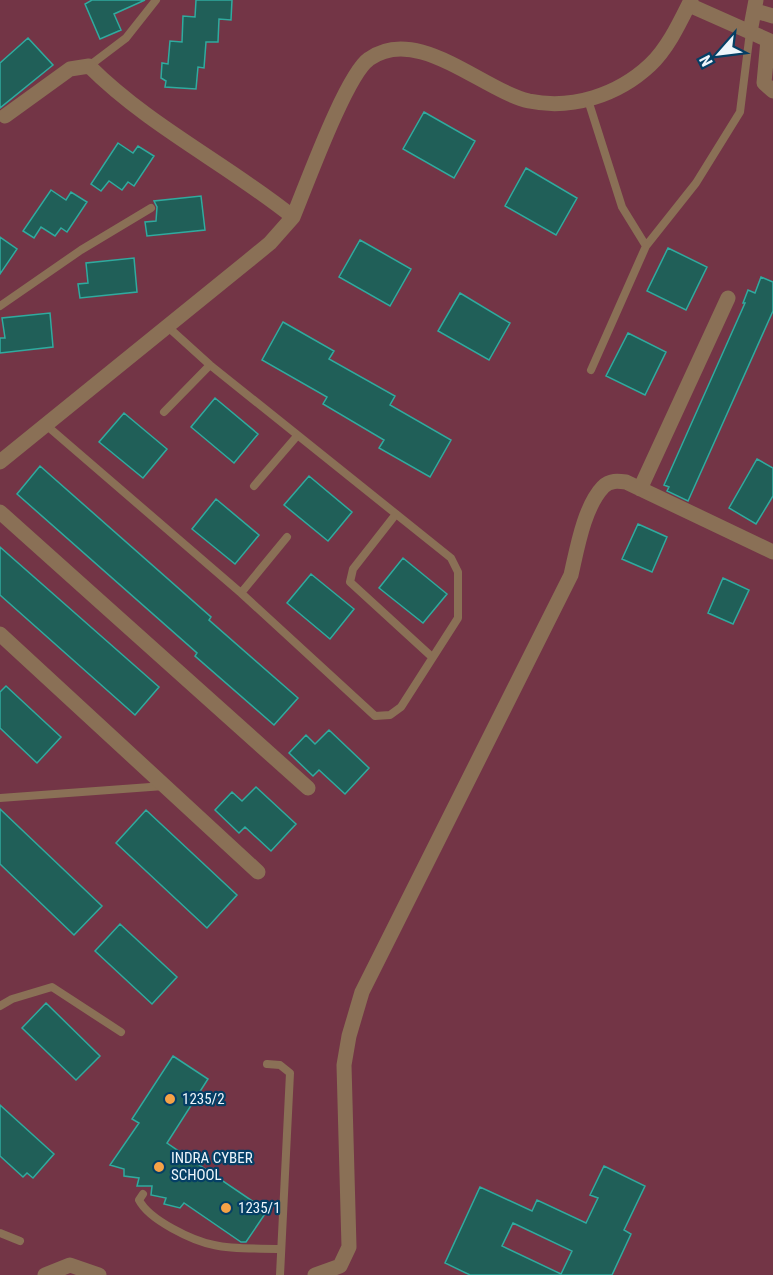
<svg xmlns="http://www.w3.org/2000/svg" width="773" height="1275" font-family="'Roboto Condensed',sans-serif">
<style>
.green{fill:#733546}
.building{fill:#205f58;stroke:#2fab9f;stroke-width:1.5;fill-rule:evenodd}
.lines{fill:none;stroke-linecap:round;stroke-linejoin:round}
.service{stroke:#8a7056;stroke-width:8}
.minor{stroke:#8a7056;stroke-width:15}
.poi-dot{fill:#f6a247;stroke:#053f65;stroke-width:2}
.labels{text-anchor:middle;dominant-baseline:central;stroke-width:4.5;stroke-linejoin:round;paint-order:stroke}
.poi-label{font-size:15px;fill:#eef5fb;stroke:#053f65;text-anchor:start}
</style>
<rect width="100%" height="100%" fill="#053f65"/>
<path class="green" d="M 0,0 L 773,0 L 773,1275 L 0,1275 Z"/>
<path class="building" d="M 92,0 L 145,0 L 114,14 L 121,30 L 100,39 L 85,4 Z
M 196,0 L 232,0 L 231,20 L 219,19 L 218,42 L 206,42 L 204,68 L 198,67 L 196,89 L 165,87 L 166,81 L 161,78 L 162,63 L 168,64 L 170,41 L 182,42 L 183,16 L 195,17 Z
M 28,38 L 53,65 L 0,108 L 0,63 Z
M 424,112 L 475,141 L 454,178 L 403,149 Z
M 118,143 L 133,153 L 138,146 L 154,156 L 134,186 L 128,182 L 122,190 L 109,181 L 101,191 L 91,184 Z
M 526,168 L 577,198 L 556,235 L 505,206 Z
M 51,190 L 66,200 L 71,192 L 87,202 L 67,232 L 61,228 L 55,236 L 41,227 L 34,238 L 23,231 Z
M 201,196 L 205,230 L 147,236 L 145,222 L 156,221 L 157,207 L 154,201 Z
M 0,237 L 17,249 L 0,274 Z
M 360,240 L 411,269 L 390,306 L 339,277 Z
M 668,248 L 707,267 L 686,310 L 647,291 Z
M 134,258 L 137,292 L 80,298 L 78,284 L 88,283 L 86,263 Z
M 761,277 L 773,282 L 773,311 L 688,501 L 667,491 L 669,487 L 664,485 L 745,303 L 743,303 L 748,290 L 755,293 Z
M 460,293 L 510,323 L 489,360 L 438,331 Z
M 50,313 L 53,347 L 0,353 L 0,338 L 5,338 L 2,318 Z
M 283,322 L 334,351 L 329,359 L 395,396 L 390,405 L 451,440 L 430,477 L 379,448 L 384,440 L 323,404 L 327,397 L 262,360 Z
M 628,333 L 666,352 L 645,395 L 606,376 Z
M 215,398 L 258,434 L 234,463 L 191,427 Z
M 124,413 L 167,449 L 143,478 L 99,442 Z
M 757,459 L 773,468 L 773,496 L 756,524 L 729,508 Z
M 40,466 L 211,617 L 209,620 L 298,698 L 274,725 L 195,656 L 197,653 L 17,494 Z
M 309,476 L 352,512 L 328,541 L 284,505 Z
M 216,499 L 259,535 L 235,564 L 192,529 Z
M 638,524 L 667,537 L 652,572 L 622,559 Z
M 0,547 L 159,687 L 135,715 L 0,595 Z
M 403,558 L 447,594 L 423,623 L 379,588 Z
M 311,574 L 354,609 L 330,639 L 287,603 Z
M 723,578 L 749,590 L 733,624 L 708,613 Z
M 6,686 L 61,737 L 37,763 L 0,728 L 0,692 Z
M 329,730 L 369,768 L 345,794 L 319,770 L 313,776 L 289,753 L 306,735 L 315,744 Z
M 256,787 L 296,824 L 271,851 L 245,827 L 239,833 L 215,810 L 232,792 L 242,801 Z
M 0,809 L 102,906 L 74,935 L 0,864 Z
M 146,810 L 237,895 L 207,928 L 116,843 Z
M 120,924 L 177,977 L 152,1004 L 95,951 Z
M 46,1003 L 100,1056 L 76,1080 L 22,1028 Z
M 173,1056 L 208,1079 L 167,1143 L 267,1211 L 246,1242 L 241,1242 L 184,1203 L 180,1208 L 164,1204 L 166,1198 L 151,1195 L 152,1186 L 137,1186 L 139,1178 L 124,1176 L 124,1169 L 110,1165 L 139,1123 L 132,1119 Z
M 0,1105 L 54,1154 L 33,1178 L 27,1173 L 23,1177 L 0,1156 Z
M 604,1166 L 645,1186 L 624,1230 L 631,1234 L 612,1275 L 470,1275 L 445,1263 L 480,1187 L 532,1211 L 537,1200 L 586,1223 L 598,1198 L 590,1195 ZM 513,1223 L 572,1251 L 561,1274 L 502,1246 Z"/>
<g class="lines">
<path class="service" d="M 89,66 L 126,38 L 156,0
M 588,100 L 622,207 L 646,246 L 591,370
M 646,246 L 696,183 L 740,112 L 750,32
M 0,306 L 81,250 L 151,208
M 164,412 L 210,365
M 46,425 L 241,593 L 375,716 L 390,715 L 401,707 L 458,618 L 458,572 L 451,558 L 210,365 L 168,327
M 254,486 L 297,436
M 396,514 L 353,569 L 350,582 L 432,657
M 241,593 L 287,537
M 0,798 L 164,786
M 0,1006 L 12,999 L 52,987 L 121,1032
M 267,1064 L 280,1065 L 290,1073 L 280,1275
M 143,1194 L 139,1200 C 149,1220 193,1241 214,1245 C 235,1250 259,1248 281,1249
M 0,1233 L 20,1241"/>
<path class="minor" d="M 689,5 L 750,32 L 756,0
M 756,11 L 773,16
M 750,32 L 768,40 L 764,83 L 773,91
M 5,116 L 70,69 L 89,66 C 149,126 227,164 293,217
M 0,462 L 248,261 L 270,243 L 293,217 C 306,186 346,75 369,59 C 417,24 482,90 529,101 C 572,110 618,95 650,65 C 668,48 680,22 691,0
M 640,489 L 728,298
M 0,512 L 308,788
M 0,634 L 258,872
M 45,1275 L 70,1265 L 99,1275
M 315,1275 L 340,1266 L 349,1247 L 344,1065 L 349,1036 L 362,992 L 571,575 C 577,549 584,507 603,487 C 610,480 618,481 626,482 L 773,552"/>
</g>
<g class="poi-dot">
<circle cx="170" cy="1099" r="6"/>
<circle cx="159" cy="1167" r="6"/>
<circle cx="226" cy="1208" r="6"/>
</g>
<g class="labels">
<g class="poi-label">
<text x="182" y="1099">1235/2</text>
<text x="171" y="1158">INDRA CYBER<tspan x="171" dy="17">SCHOOL</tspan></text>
<text x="238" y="1208">1235/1</text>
</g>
</g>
<g transform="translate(719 54) rotate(242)" stroke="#053f65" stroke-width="4.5" paint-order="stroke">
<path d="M0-4.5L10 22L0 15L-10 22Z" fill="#eef5fb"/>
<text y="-9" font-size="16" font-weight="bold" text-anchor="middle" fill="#eef5fb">N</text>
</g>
</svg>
